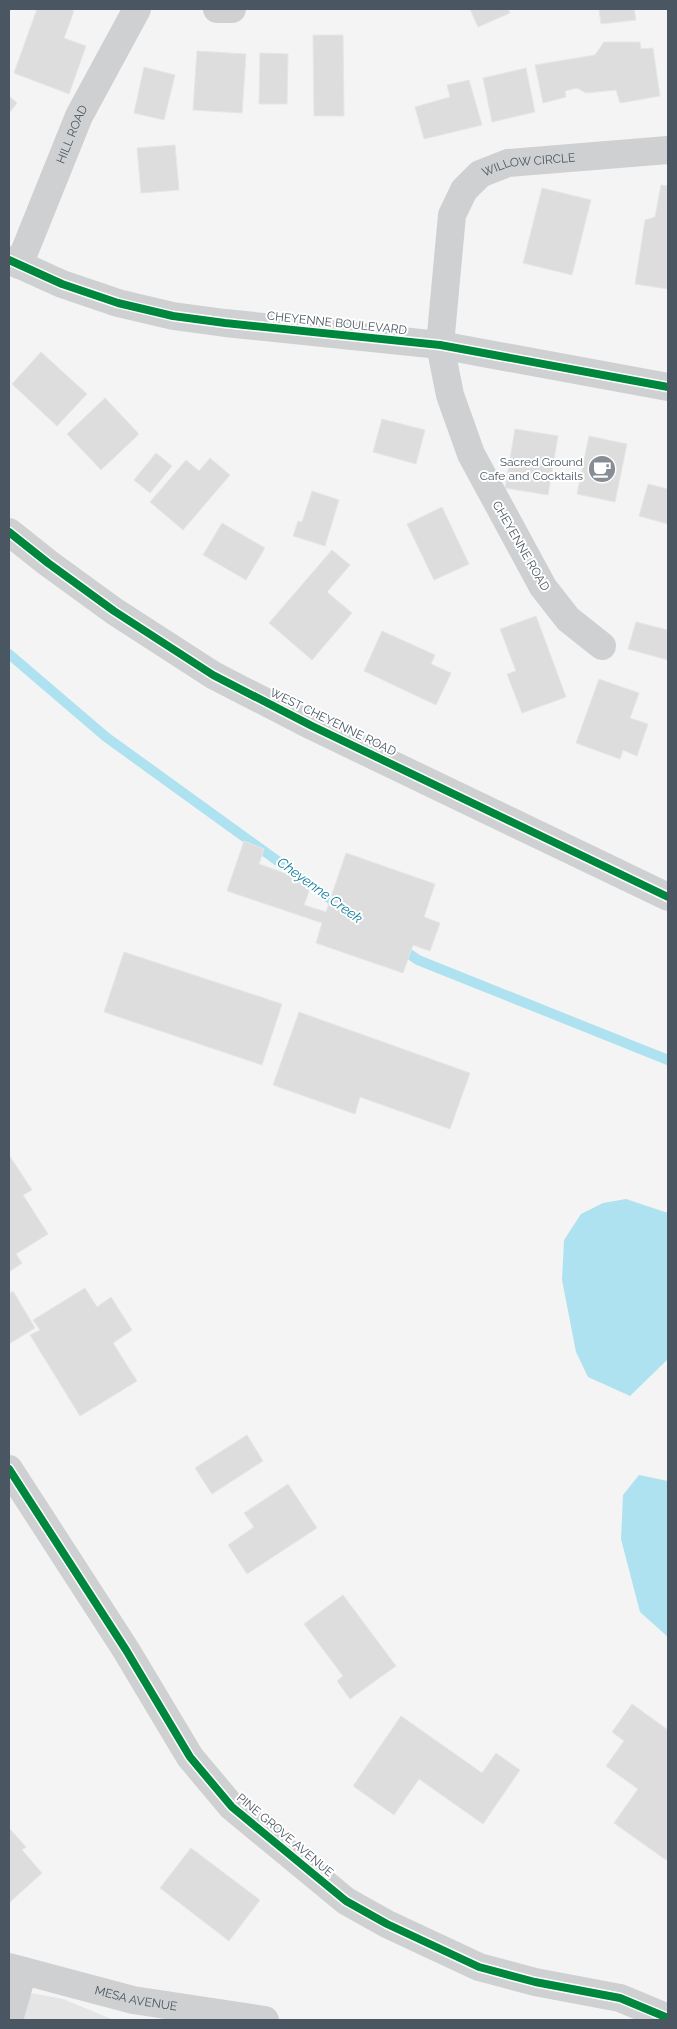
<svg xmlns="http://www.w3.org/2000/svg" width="677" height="2029" font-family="Raleway,sans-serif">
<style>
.education{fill:#e6e5e6}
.water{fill:#aee2f0}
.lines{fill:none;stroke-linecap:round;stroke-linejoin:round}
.stream{stroke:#aee2f0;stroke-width:10}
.building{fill:#ddddde;stroke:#e5e6e7}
.minor{stroke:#ced0d2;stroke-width:28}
.cycleway-casing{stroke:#fff;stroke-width:11}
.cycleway{stroke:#00873e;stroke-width:8}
.labels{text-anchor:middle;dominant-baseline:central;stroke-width:4;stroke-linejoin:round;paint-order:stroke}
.street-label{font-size:12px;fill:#4a5661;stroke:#fff}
.poi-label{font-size:12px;fill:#4a5661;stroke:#fff;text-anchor:end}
.water-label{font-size:14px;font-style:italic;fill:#0c7c9b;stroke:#fff}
</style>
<rect width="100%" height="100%" fill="#f4f4f4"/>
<path class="education" d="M 9,1989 L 63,1999 L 114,2020 L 9,2020 Z"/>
<path class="water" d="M 626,1199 L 668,1213 L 668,1359 L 630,1396 L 588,1377 L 576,1352 L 562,1280 L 564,1240 L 581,1214 L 603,1203 Z
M 639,1475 L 668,1481 L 668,1637 L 640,1612 L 621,1539 L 623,1495 Z"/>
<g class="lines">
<path class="stream" d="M 9,654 L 106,737 L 340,906
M 399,947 L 418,960 L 668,1060"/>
</g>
<path class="building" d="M 37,9 L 68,9 L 74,11 L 64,38 L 86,46 L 69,94 L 14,73 Z
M 470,9 L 508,9 L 510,13 L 478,27 Z
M 599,9 L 634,9 L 636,20 L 601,24 Z
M 313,35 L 343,35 L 344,116 L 314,116 Z
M 604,42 L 640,42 L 641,49 L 653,48 L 660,96 L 620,103 L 616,90 L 586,93 L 577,88 L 565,91 L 566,97 L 543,103 L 535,65 L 595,55 Z
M 197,51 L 246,54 L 242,113 L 193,110 Z
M 260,53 L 288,54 L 287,104 L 259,104 Z
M 144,67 L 175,75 L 164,120 L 134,113 Z
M 526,68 L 535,112 L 492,122 L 483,78 Z
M 469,80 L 482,125 L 424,139 L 415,107 L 450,97 L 447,85 Z
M 9,96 L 17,103 L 9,113 Z
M 175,145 L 179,190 L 141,193 L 137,148 Z
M 661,185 L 668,186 L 668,289 L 635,284 L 645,220 L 655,217 Z
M 542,188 L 591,200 L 572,275 L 523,263 Z
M 41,352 L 87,394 L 57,426 L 12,384 Z
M 105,398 L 139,434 L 101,470 L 67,434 Z
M 382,419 L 425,430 L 416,464 L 373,452 Z
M 515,429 L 558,436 L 548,495 L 505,488 Z
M 589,436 L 627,444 L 615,502 L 577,494 Z
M 156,453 L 172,466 L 150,493 L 134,480 Z
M 210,458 L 230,475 L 183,530 L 150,502 L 186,460 L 199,471 Z
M 648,484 L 668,489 L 668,524 L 639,516 Z
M 312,491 L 339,500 L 325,546 L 293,536 L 298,521 L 302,522 Z
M 442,507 L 469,564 L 434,580 L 407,524 Z
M 222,523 L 265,548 L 246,580 L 203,555 Z
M 332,550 L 350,565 L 327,592 L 352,613 L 312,660 L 269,623 Z
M 536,616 L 566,697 L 522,713 L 507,674 L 516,671 L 500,629 Z
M 636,622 L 668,630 L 668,660 L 628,649 Z
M 382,631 L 435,655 L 431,664 L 451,673 L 436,705 L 364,671 Z
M 599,679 L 639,693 L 630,718 L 648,724 L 637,756 L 623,750 L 620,759 L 576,743 Z
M 244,841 L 264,849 L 259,864 L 312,883 L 304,905 L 326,912 L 346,853 L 435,884 L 424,917 L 440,923 L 430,951 L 413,945 L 403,973 L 316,943 L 322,923 L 227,891 Z
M 124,952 L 282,1004 L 262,1065 L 104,1012 Z
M 299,1012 L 470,1073 L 450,1129 L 360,1097 L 355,1114 L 273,1085 Z
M 9,1155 L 32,1190 L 23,1195 L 48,1234 L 16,1254 L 22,1263 L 9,1272 Z
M 85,1288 L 97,1307 L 111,1297 L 132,1330 L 113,1343 L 137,1381 L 80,1416 L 30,1335 L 40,1330 L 33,1320 Z
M 13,1291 L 35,1328 L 9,1344 L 9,1294 Z
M 247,1435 L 263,1461 L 212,1494 L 195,1468 Z
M 288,1484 L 317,1528 L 247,1574 L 228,1545 L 254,1527 L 244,1513 Z
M 343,1595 L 396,1666 L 350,1699 L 337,1681 L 343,1676 L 304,1624 Z
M 632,1704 L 668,1730 L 668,1857 L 666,1860 L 614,1823 L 638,1789 L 606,1766 L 624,1741 L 612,1732 Z
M 401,1716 L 482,1773 L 496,1753 L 520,1770 L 483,1824 L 419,1779 L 394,1815 L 353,1786 Z
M 9,1828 L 26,1847 L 22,1850 L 42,1873 L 9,1903 Z
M 191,1848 L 260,1900 L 229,1941 L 160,1888 Z"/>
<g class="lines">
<g class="minor">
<path d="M 217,9 L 232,9"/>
<path d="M 9,260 L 62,284 L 118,303 L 173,316 L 225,323 L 440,345 L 668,387"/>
<path id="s1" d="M 19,265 L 79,116 L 137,9"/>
<path d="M 9,532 L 48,563 L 114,611 L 213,675 L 312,726 L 668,897"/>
<path id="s2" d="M 602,646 L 568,619 L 543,587 L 471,454 L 450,395 L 440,345 L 452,215 L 464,190 L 480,174 L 508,163 L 668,150"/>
<path d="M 9,1469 L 126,1650 L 190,1757 L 232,1807 L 346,1901 L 387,1924 L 479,1967 L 535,1982 L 620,1998 L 668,2018"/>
<path id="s3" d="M 9,1967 L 133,2000 L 265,2020"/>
<path d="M 9,2020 L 23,1971"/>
</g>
<defs>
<path id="cycleway" d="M 9,260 L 62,284 L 118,303 L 173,316 L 225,323 L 440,345 L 668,387
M 9,532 L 48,563 L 114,611 L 213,675 L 312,726 L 668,897
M 9,1469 L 126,1650 L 190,1757 L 232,1807 L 346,1901 L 387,1924 L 479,1967 L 535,1982 L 620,1998 L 668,2018"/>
</defs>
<use href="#cycleway" class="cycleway-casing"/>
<use href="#cycleway" class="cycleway"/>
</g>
<defs>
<symbol id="cafe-disc" viewBox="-11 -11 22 22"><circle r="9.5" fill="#868d94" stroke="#fff"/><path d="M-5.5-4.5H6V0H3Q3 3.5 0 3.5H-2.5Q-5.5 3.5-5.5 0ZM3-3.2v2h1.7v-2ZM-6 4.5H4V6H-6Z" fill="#fff"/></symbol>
</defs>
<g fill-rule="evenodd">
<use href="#cafe-disc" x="586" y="453" width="32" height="32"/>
</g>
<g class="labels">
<g class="street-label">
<text stroke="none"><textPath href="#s1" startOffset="141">HILL ROAD</textPath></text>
<text stroke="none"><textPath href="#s2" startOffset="580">WILLOW CIRCLE</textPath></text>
<text transform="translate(337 323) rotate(6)">CHEYENNE BOULEVARD</text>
<text transform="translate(521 546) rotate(60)">CHEYENNE ROAD</text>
<text transform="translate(333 722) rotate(26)">WEST CHEYENNE ROAD</text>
<text transform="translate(285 1835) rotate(40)">PINE GROVE AVENUE</text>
<text stroke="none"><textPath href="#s3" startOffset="131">MESA AVENUE</textPath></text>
</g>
<g class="poi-label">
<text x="583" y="462">Sacred Ground<tspan x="583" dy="14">Cafe and Cocktails</tspan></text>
</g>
<g class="water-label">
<text transform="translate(320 890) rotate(36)">Cheyenne Creek</text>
</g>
</g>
<rect width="677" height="2029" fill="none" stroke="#4a5661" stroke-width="20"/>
</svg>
